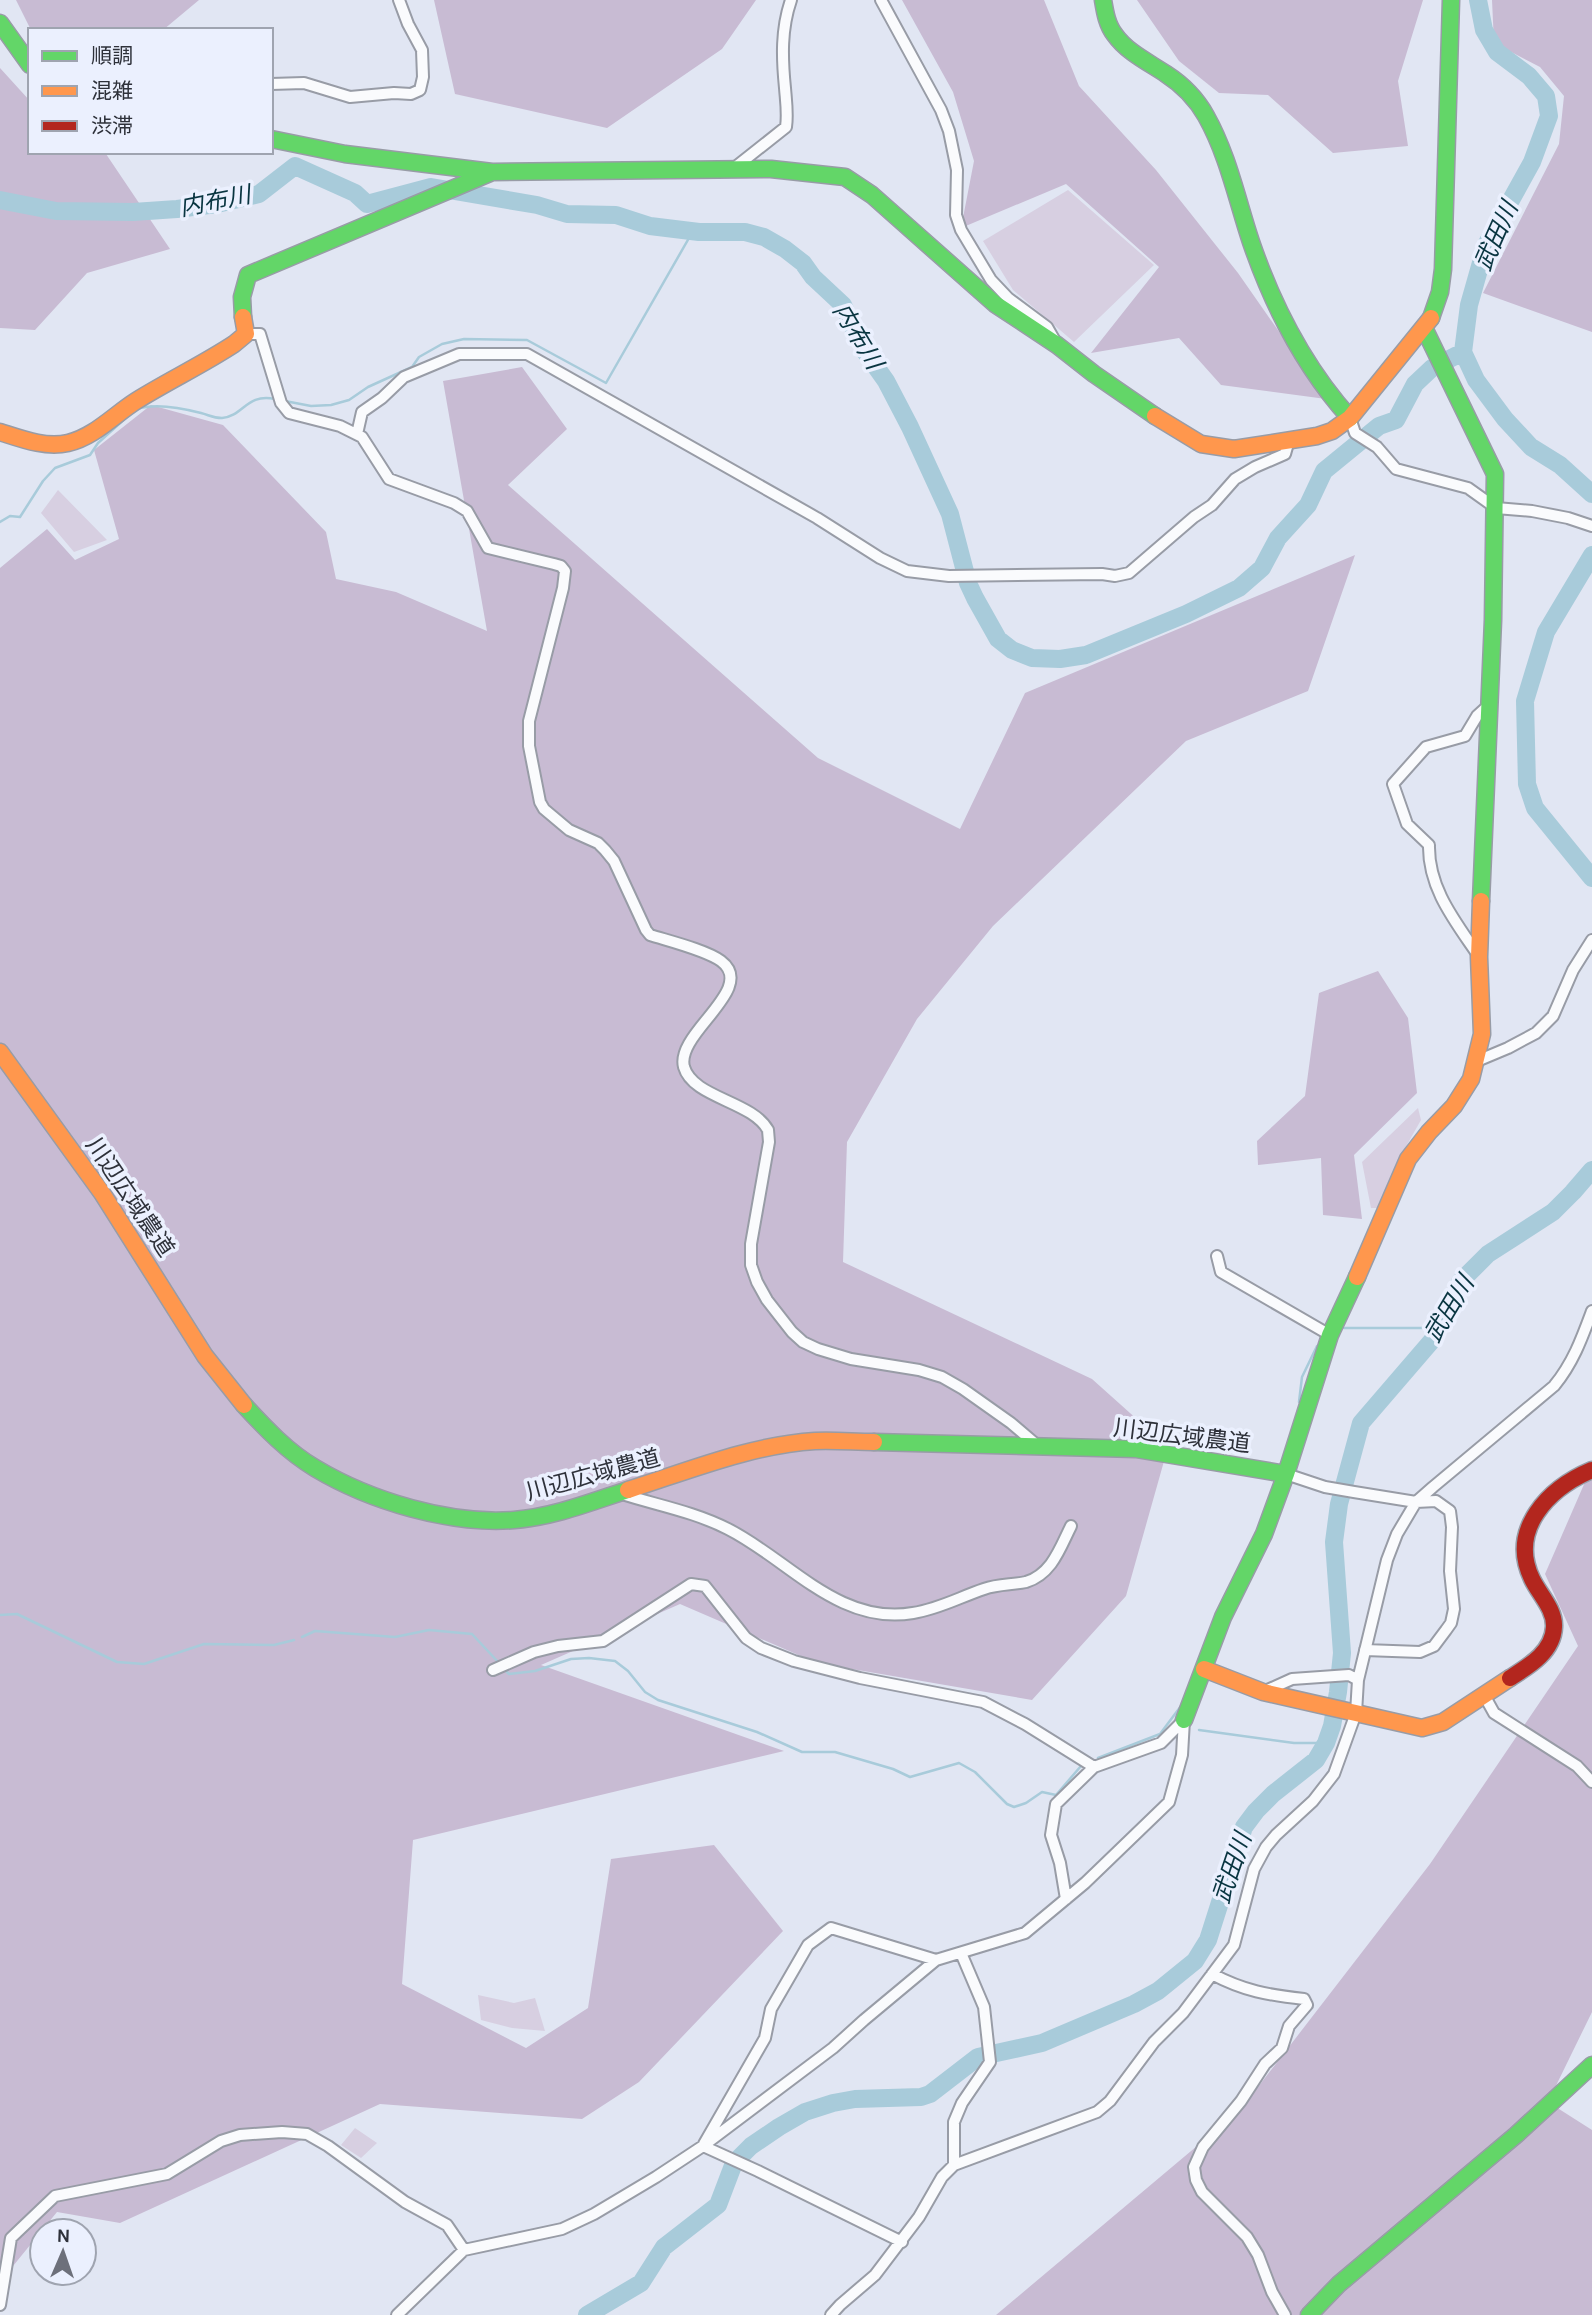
<svg xmlns="http://www.w3.org/2000/svg" width="1592" height="2315" font-family="Karla,'Noto Sans JP',sans-serif">
<style>
.green{fill:#d7cfe1}
.forest{fill:#c8bbd3}
.lines{fill:none;stroke-linecap:round;stroke-linejoin:round}
.stream{stroke:#a8cbda;stroke-width:2.5}
.river{stroke:#a8cbda;stroke-width:18}
.street-casing{stroke:#989ca6;stroke-width:14}
.fast-casing{stroke:#989ca6;stroke-width:19}
.slow-casing{stroke:#989ca6;stroke-width:19}
.jam-casing{stroke:#989ca6;stroke-width:19}
.street{stroke:#fafbfd;stroke-width:10}
.fast{stroke:#63d668;stroke-width:16}
.slow{stroke:#ff974d;stroke-width:16}
.jam{stroke:#b3261e;stroke-width:16}
.labels{text-anchor:middle;dominant-baseline:central;stroke-width:7;stroke-linejoin:round;paint-order:stroke}
.street-label{font-size:23px;fill:#2e313a;stroke:#ebf0fe}
.water-label{font-size:24px;font-style:italic;fill:#093541;stroke:#ebf0fe}
</style>
<rect width="100%" height="100%" fill="#e1e6f3"/>
<path class="green" d="M 1068,190 L 1154,265 L 1074,342 L 1013,290 L 983,241 Z
M 58,490 L 107,540 L 74,552 L 41,513 Z
M 1418,1108 L 1421,1120 L 1396,1164 L 1381,1208 L 1371,1208 L 1362,1162 Z
M 478,1995 L 514,2003 L 535,1998 L 545,2031 L 512,2028 L 481,2020 Z
M 355,2128 L 377,2143 L 361,2158 L 341,2145 Z"/>
<path class="forest" d="M 16,0 L 199,0 L 163,30 L 31,30 Z
M 434,0 L 756,0 L 722,49 L 607,128 L 455,94 Z
M 902,0 L 1044,0 L 1079,86 L 1156,170 L 1238,273 L 1326,399 L 1221,385 L 1179,338 L 1091,353 L 1159,267 L 1066,184 L 961,228 L 974,161 L 953,92 Z
M 1137,0 L 1423,0 L 1398,81 L 1408,146 L 1333,153 L 1268,95 L 1219,93 L 1179,61 Z
M 1492,0 L 1592,0 L 1592,332 L 1483,293 L 1559,144 L 1564,96 L 1540,67 L 1494,43 Z
M 0,68 L 30,101 L 30,152 L 103,152 L 106,154 L 170,249 L 87,273 L 35,330 L 0,328 Z
M 522,367 L 567,429 L 508,485 L 818,758 L 960,829 L 1025,693 L 1355,555 L 1308,691 L 1186,741 L 993,926 L 917,1019 L 847,1142 L 843,1262 L 1092,1379 L 1168,1447 L 1126,1596 L 1032,1700 L 817,1663 L 680,1604 L 541,1665 L 784,1751 L 413,1840 L 402,1984 L 526,2048 L 588,2008 L 611,1859 L 714,1845 L 783,1931 L 639,2082 L 582,2119 L 380,2104 L 120,2223 L 57,2212 L 0,2282 L 0,568 L 47,529 L 75,560 L 119,539 L 94,450 L 151,405 L 223,425 L 326,532 L 336,579 L 396,592 L 487,631 L 443,381 Z
M 1378,971 L 1408,1018 L 1417,1093 L 1354,1155 L 1362,1219 L 1323,1215 L 1321,1158 L 1258,1165 L 1257,1141 L 1305,1096 L 1319,993 Z
M 1592,1466 L 1592,2012 L 1548,2102 L 1592,2130 L 1592,2315 L 996,2315 L 1241,2109 L 1430,1864 L 1578,1646 L 1545,1574 Z"/>
<g class="lines">
<path class="stream" d="M 285,401 L 311,406 L 331,405 L 349,400 L 368,387 L 412,367 L 419,357 L 442,344 L 464,339 L 527,340 L 606,383 L 693,231
M 137,409 C 155,403 182,408 201,413 C 209,415 213,418 222,418 C 244,416 246,393 275,399
M 0,522 L 10,516 L 20,517 L 43,481 L 55,468 L 90,455 L 98,443 L 129,415
M 1344,1328 L 1424,1328 L 1445,1317
M 1299,1402 L 1302,1377 L 1317,1346
M 0,1615 L 17,1614 L 117,1662 L 144,1664 L 204,1644 L 274,1645 L 294,1640
M 302,1637 L 315,1631 L 395,1637 L 429,1630 L 472,1634 L 500,1664
M 504,1669 L 509,1674 L 535,1671 L 571,1659 L 589,1658 L 615,1661 L 628,1671 L 645,1692 L 658,1700 L 757,1732 L 802,1752 L 835,1752 L 893,1769 L 910,1777 L 959,1763 L 975,1772 L 1007,1804 L 1014,1807 L 1026,1803 L 1042,1792 L 1056,1795 L 1081,1766
M 1199,1730 L 1294,1743 L 1326,1743
M 1098,1758 L 1160,1734 L 1181,1706"/>
<path class="river" d="M 1478,0 L 1484,30 L 1497,52 L 1529,76 L 1546,96 L 1549,116 L 1532,162 L 1486,245 L 1469,305 L 1463,352 L 1476,380 L 1505,419 L 1531,447 L 1560,465 L 1592,494
M 0,200 L 56,211 L 133,212 L 177,209 L 217,204 L 259,194 L 295,166 L 355,193 L 367,204 L 431,187 L 537,205 L 567,214 L 616,215 L 650,226 L 699,232 L 745,232 L 764,237 L 785,249 L 803,263 L 813,277 L 843,305 L 864,350 L 886,381 L 910,427 L 950,514 L 968,583 L 975,598 L 998,639 L 1012,650 L 1032,658 L 1060,659 L 1086,655 L 1186,614 L 1239,588 L 1262,568 L 1278,538 L 1308,505 L 1324,471 L 1379,426 L 1396,420 L 1415,384 L 1432,368 L 1463,352
M 1592,555 L 1546,632 L 1525,701 L 1527,784 L 1535,808 L 1592,878
M 587,2315 L 641,2283 L 664,2247 L 718,2205 L 734,2163 L 751,2146 L 779,2127 L 805,2112 L 833,2103 L 855,2099 L 921,2097 L 930,2094 L 978,2057 L 1042,2043 L 1134,2004 L 1158,1991 L 1195,1961 L 1208,1940 L 1244,1827 L 1256,1811 L 1273,1794 L 1316,1760 L 1326,1743 L 1332,1726 L 1338,1692 L 1342,1653 L 1334,1542 L 1339,1504 L 1361,1423 L 1435,1337 L 1460,1282 L 1488,1254 L 1553,1212 L 1573,1192 L 1592,1170"/>
<defs>
<path id="street" d="M 881,0 L 941,110 L 949,131 L 957,170 L 956,215 L 961,230 L 991,280 L 1008,298 L 1047,327 L 1055,341
M 271,84 L 304,83 L 350,97 L 394,93 L 411,94 L 420,90 L 423,77 L 422,50 L 408,24 L 399,0
M 733,169 L 786,127 C 788,114 786,101 785,88 C 782,58 781,29 791,0
M 246,334 L 260,334 L 281,403 L 289,413 L 340,426 L 362,437 L 389,479 L 454,503 L 467,511 L 488,548 L 554,564 L 561,566 L 565,571 L 563,588 L 529,721 L 529,746 L 540,802 L 544,809 L 569,830 L 598,843 L 605,850 L 614,861 L 646,930 L 650,935 C 669,941 706,950 721,961 C 758,989 675,1033 684,1067 C 693,1098 752,1101 768,1130 L 769,1142 L 751,1244 L 751,1265 L 757,1282 L 767,1300 L 792,1332 L 803,1342 L 818,1349 L 851,1359 L 919,1370 L 942,1377 L 963,1389 L 1011,1423 L 1038,1446
M 1350,418 L 1355,433 L 1377,447 L 1396,469 L 1468,488 L 1496,508 L 1532,511 L 1568,518 L 1592,526
M 357,434 L 362,412 L 382,398 L 404,377 L 459,354 L 527,354 L 817,518 L 880,558 L 907,571 L 949,576 L 1102,574 L 1115,576 L 1129,573 L 1194,517 L 1212,505 L 1235,479 L 1255,467 L 1285,454 L 1289,440
M 1478,955 C 1455,921 1428,888 1429,845 L 1407,824 L 1393,784 L 1426,747 L 1465,736 L 1477,716 L 1488,706
M 1477,1061 L 1508,1048 L 1536,1033 L 1553,1016 L 1573,970 L 1592,940
M 1217,1256 L 1221,1272 L 1330,1335
M 1286,1474 L 1325,1487 L 1354,1492 L 1416,1502 L 1436,1501 L 1450,1511 L 1452,1527 L 1450,1571 L 1454,1609 L 1451,1623 L 1446,1630 L 1434,1646 L 1420,1652 L 1365,1650
M 622,1494 C 657,1505 695,1512 728,1529 C 788,1559 839,1626 913,1613 C 939,1609 960,1597 984,1589 C 998,1584 1012,1585 1026,1582 C 1052,1574 1060,1548 1071,1526
M 493,1670 L 534,1652 L 558,1646 L 603,1641 L 691,1584 L 705,1586 L 746,1638 L 761,1648 L 794,1661 L 860,1678 L 983,1702 L 1025,1724 L 1094,1767
M 1263,1692 L 1292,1679 L 1349,1675 L 1358,1680
M 1484,1695 L 1494,1713 L 1577,1766 L 1592,1782
M 1066,1899 L 1060,1863 L 1051,1835 L 1056,1804 L 1094,1767 L 1161,1743 L 1184,1720
M 1212,1974 C 1244,1991 1268,1995 1304,1999 L 1307,2005 L 1289,2026 L 1282,2048 L 1265,2064 L 1241,2101 L 1203,2147 L 1194,2167 L 1196,2180 L 1202,2192 L 1247,2237 L 1258,2255 L 1272,2292 L 1285,2315
M 704,2144 L 765,2038 L 771,2009 L 808,1945 L 831,1928 L 936,1960
M 703,2146 L 758,2171 L 902,2242
M 954,2165 L 954,2122 L 962,2103 L 990,2062 L 984,2007 L 961,1953
M 0,2305 L 11,2238 L 55,2196 L 167,2174 L 221,2141 L 240,2135 L 282,2132 L 307,2134 L 328,2146 L 405,2202 L 447,2225 L 464,2250
M 397,2315 L 464,2250 L 562,2229 L 594,2214 L 656,2177 L 703,2146 L 833,2048 L 864,2020 L 936,1960 L 1025,1933 L 1085,1883 L 1169,1802 L 1182,1755 L 1184,1720
M 831,2315 L 840,2305 L 875,2275 L 919,2217 L 942,2177 L 954,2165 L 1097,2112 L 1110,2101 L 1154,2042 L 1183,2013 L 1234,1945 L 1254,1869 L 1266,1847 L 1276,1835 L 1313,1801 L 1334,1774 L 1356,1713 L 1358,1680 L 1387,1560 L 1397,1534 L 1416,1502 L 1433,1487 L 1554,1386 C 1573,1363 1582,1338 1592,1311"/>
<path id="fast" d="M 1103,0 C 1105,12 1107,25 1115,35 C 1127,52 1148,62 1166,74 C 1183,85 1196,98 1206,116 C 1228,155 1237,200 1251,242 C 1273,306 1304,367 1350,418
M 0,23 L 30,65
M 271,139 L 345,154 L 492,172 L 771,169 L 845,177 L 872,195 L 995,304 L 1057,345 L 1094,374 L 1155,416
M 243,317 L 242,297 L 248,275 L 490,173
M 1431,318 L 1440,292 L 1443,269 L 1451,0
M 1424,328 L 1495,474 L 1493,620 L 1481,901
M 244,1405 C 265,1428 288,1452 315,1468 C 370,1501 450,1525 514,1520 C 553,1517 591,1502 628,1490
M 874,1442 L 1136,1449 L 1286,1474
M 1184,1720 L 1223,1617 L 1264,1534 L 1286,1474 L 1330,1335 L 1357,1277
M 1309,2315 L 1339,2284 L 1516,2135 L 1592,2065"/>
<path id="slow" d="M 1155,416 L 1201,444 L 1234,449 L 1317,436 L 1332,431 L 1350,418 L 1431,318
M 0,432 C 22,439 45,448 68,443 C 94,437 114,415 136,401 C 168,381 202,365 234,344 L 246,334 L 243,317
M 0,1052 L 102,1193 L 205,1356 L 244,1405
M 1357,1277 L 1408,1159 L 1429,1132 L 1454,1106 L 1471,1079 L 1482,1034 L 1479,957 L 1481,901
M 628,1490 C 688,1471 751,1445 815,1441 C 835,1440 855,1442 874,1442
M 1204,1669 L 1263,1692 L 1422,1728 L 1443,1722 L 1510,1678"/>
<path id="jam" d="M 1510,1678 C 1529,1666 1553,1652 1554,1627 C 1555,1609 1539,1594 1532,1579 C 1508,1529 1549,1488 1592,1470"/>
</defs>
<use href="#street" class="street-casing"/>
<use href="#fast" class="fast-casing"/>
<use href="#slow" class="slow-casing"/>
<use href="#jam" class="jam-casing"/>
<use href="#street" class="street"/>
<use href="#fast" class="fast"/>
<use href="#slow" class="slow"/>
<use href="#jam" class="jam"/>
</g>
<g class="labels">
<g class="street-label">
<text transform="translate(130 1197) rotate(56)">川辺広域農道</text>
<text transform="translate(1182 1436) rotate(7)">川辺広域農道</text>
<text transform="translate(593 1475) rotate(-15)">川辺広域農道</text>
</g>
<g class="water-label">
<text transform="translate(215 201) rotate(-11)">内布川</text>
<text transform="translate(1496 236) rotate(-66)">武田川</text>
<text transform="translate(858 336) rotate(59)">内布川</text>
<text transform="translate(1449 1309) rotate(-59)">武田川</text>
<text transform="translate(1232 1868) rotate(-71)">武田川</text>
</g>
</g>
<rect x="28" y="28" width="245" height="126" fill="#ebf0fe" stroke="#9fa4b0" stroke-width="2"/>
<rect x="42" y="51" width="35" height="10" fill="#63d668" stroke="#9fa4b0" stroke-width="2"/>
<text x="91" y="63" font-size="21" fill="#2e313a">順調</text>
<rect x="42" y="86" width="35" height="10" fill="#ff974d" stroke="#9fa4b0" stroke-width="2"/>
<text x="91" y="98" font-size="21" fill="#2e313a">混雑</text>
<rect x="42" y="121" width="35" height="10" fill="#b3261e" stroke="#9fa4b0" stroke-width="2"/>
<text x="91" y="133" font-size="21" fill="#2e313a">渋滞</text>
<g transform="translate(63 2252) rotate(2)"><circle r="33" fill="#ebf0fe" stroke="#9fa4b0" stroke-width="2"/>
<path d="M0-5L12 26L0 18L-12 26Z" fill="#6d707b"/>
<text y="-10" font-size="19" font-weight="bold" text-anchor="middle" fill="#2e313a">N</text>
</g>
</svg>
